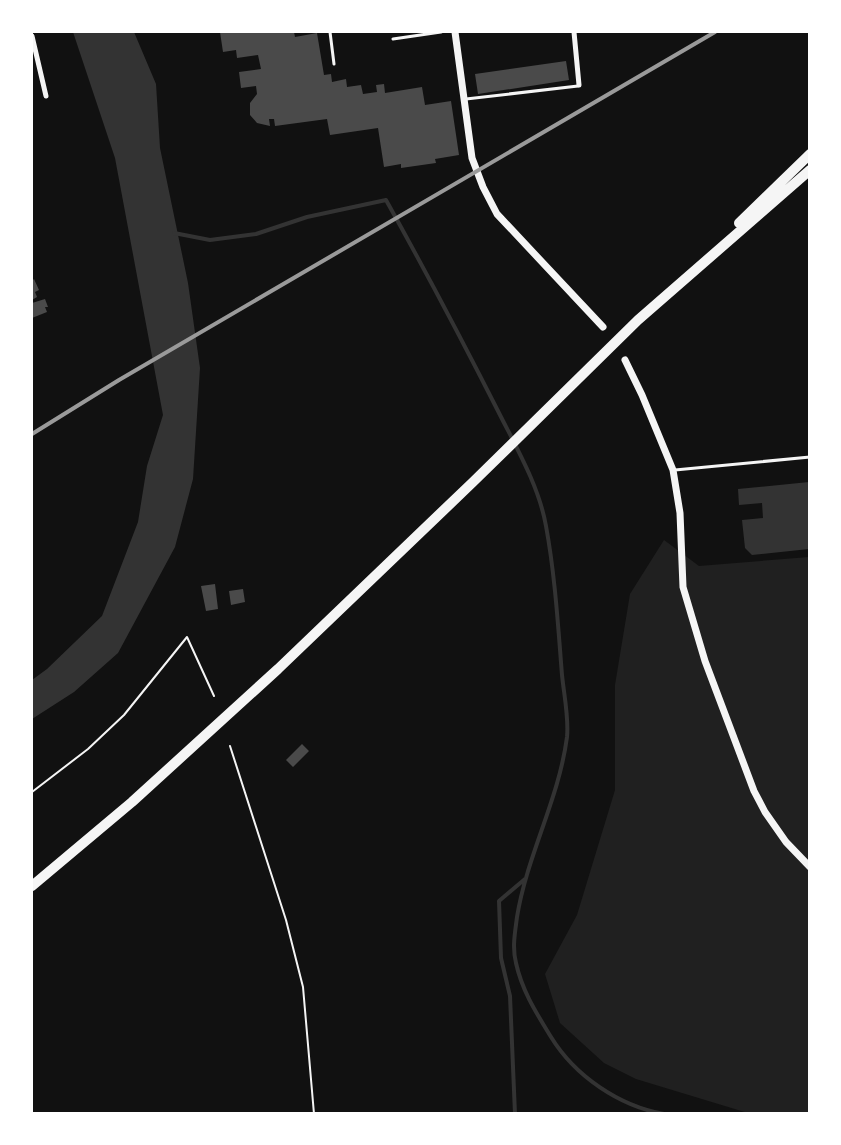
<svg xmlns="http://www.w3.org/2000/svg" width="841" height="1145" font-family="Manrope,sans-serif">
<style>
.green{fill:#202020}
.water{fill:#333}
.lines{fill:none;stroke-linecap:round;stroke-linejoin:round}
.stream{stroke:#333;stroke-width:4}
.building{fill:#4a4a4a}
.path{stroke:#f5f5f5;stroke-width:2}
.service{stroke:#f5f5f5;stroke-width:3}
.minor{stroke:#f5f5f5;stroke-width:5}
.tertiary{stroke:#f5f5f5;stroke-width:7}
.motorway{stroke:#f5f5f5;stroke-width:10}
.rail{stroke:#9a9a9a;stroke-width:4}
</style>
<rect width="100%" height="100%" fill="#111"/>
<path class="green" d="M 664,540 L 699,566 L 809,557 L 809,1113 L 748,1113 L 636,1079 L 604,1063 L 560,1023 L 545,974 L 577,915 L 615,790 L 615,685 L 630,594 Z"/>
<path class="water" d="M 73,32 L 134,32 L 156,84 L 160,148 L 188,283 L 200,368 L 193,479 L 175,547 L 118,653 L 74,692 L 32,719 L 32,680 L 47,669 L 102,616 L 138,522 L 147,466 L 163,415 L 115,158 Z
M 809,482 L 809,549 L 752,555 L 745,548 L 742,520 L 763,518 L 762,503 L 739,505 L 738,489 Z"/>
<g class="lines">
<path class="stream" d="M 174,233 L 210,240 L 256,234 L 307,217 L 386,200 C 425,270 462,340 498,411 C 516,447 539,486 546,526 C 555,575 558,625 562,675 C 564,695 569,718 567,737 C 559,799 527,855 517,917 C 515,933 512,947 516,963 C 522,991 537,1014 551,1037 C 575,1076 619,1106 664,1114
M 515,1114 L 510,996 L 501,958 L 499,901 L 525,879"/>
</g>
<path class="building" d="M 220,32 L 294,32 L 295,37 L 317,33 L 324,75 L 331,74 L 332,82 L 346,79 L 347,87 L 361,85 L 363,94 L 377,92 L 376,85 L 384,84 L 385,93 L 422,87 L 425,105 L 451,101 L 459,155 L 435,159 L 436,163 L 401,168 L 401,164 L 384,167 L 378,128 L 330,135 L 327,119 L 275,126 L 274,119 L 269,119 L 270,126 L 257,123 L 250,115 L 250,103 L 257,94 L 256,86 L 241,88 L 239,72 L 261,69 L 258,55 L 237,58 L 236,50 L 223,52 Z
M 566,61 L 569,80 L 478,94 L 475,74 Z
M 34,279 L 39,290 L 35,292 L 37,297 L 32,300 L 32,281 Z
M 45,299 L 48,307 L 45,307 L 47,312 L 32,318 L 32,303 Z
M 215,584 L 218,609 L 206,611 L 201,586 Z
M 243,589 L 245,602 L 231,605 L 229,591 Z
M 302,744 L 309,751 L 293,767 L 286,760 Z"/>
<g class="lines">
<path class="path" d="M 230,746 L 286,920 L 303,987 L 314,1114
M 32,792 L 88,749 L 124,715 L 187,637 L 214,696"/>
<path class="service" d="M 330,32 L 334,64
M 393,39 L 441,32
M 466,99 L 578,86
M 675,470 L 810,457"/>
<path class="minor" d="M 574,32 L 579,85
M 32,36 L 46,96"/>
<path class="tertiary" d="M 455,32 L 472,158 L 483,187 L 497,214 L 603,327
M 625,360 L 642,395 L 673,470 L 680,513 L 683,587 L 705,661 L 754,791 L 765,812 L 786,842 L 810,867"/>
<path class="motorway" d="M 739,223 L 810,154
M 32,886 L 132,802 L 278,669 L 473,482 L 638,320 L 810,170"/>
<path class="rail" d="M 32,434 L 119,380 L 715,32"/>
</g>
<rect width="841" height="1145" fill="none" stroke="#ffffff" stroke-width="66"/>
</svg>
